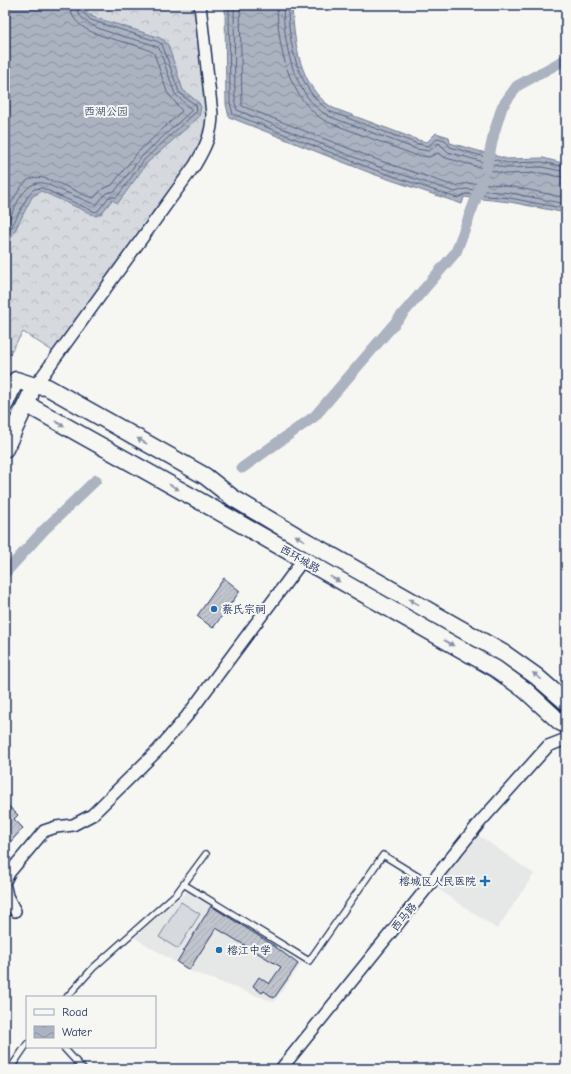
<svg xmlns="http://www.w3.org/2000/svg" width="571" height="1074" font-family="'Comic Neue','LXGW WenKai TC',sans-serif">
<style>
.built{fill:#e6e7e7}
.green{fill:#d6d9dd;stroke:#78849e}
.forest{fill:url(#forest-crowns);stroke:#78849e}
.water{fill:url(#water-waves);stroke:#717e99}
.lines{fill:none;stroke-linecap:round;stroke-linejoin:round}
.shore{stroke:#556385;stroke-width:1}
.canal{stroke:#abb2c0;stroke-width:11}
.building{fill:url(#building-hatch);stroke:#1b2f5e}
.lane-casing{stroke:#1b2f5e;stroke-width:8}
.street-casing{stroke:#1b2f5e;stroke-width:14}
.secondary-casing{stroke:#1b2f5e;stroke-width:19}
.lane{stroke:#f6f6f2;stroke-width:5.5}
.street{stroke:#f6f6f2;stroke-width:11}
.secondary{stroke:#f6f6f2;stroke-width:16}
.oneway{fill:#8892a8}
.poi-dot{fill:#1f6fb2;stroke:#f6f6f2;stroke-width:1.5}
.labels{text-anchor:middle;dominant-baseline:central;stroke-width:4;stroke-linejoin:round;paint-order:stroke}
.park-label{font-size:11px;fill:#405177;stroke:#f6f6f2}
.street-label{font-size:11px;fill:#1b2f5e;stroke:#f6f6f2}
.poi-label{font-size:11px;fill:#1b2f5e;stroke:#f6f6f2;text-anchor:start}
</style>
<defs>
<pattern id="forest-crowns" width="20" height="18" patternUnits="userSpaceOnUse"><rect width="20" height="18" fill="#d6d9dd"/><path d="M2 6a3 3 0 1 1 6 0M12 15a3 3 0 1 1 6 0" fill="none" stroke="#b7bbc0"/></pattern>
<pattern id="water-waves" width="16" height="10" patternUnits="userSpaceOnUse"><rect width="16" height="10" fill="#abb2c0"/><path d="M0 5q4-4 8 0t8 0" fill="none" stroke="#8a919f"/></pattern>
<pattern id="building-hatch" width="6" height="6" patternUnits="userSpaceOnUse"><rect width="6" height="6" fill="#c0c4cd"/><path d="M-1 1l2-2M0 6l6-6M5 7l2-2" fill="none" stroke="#a4a9b2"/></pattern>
</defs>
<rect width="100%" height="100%" fill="#f6f6f2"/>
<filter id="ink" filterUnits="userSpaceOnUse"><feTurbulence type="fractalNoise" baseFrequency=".025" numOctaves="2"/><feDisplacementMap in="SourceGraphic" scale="8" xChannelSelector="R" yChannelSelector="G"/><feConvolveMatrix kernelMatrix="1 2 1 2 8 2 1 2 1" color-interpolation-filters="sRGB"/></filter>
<g filter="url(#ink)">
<path class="built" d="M 478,835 L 534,874 L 497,929 L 435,887 Z
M 189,890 L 302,963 L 274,1002 L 190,971 L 135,938 L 153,920 Z"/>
<path class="green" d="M 181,902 L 200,914 L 178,949 L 159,937 Z"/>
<path class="forest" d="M 5,5 L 197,5 L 209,127 L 195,161 L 54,352 L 23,332 L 5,361 Z"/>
<path class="water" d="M 5,5 L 84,5 L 85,9 L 93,17 L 158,37 L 165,41 L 168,45 L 183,90 L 199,103 L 201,107 L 199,117 L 147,163 L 118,203 L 112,200 L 101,214 L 96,216 L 41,191 L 32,197 L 5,250 Z
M 225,5 L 292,5 C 294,41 299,87 333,108 L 418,140 L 427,142 L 436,133 L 449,137 L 450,143 L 507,159 L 543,158 L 566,164 L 566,213 L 510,202 L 464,197 L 462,204 L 373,174 L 229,117 L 226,104 Z"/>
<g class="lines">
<path class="shore" d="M 229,5 L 230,103 L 233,114 L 375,170 L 457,198 L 465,194 L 510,198 L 566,209
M 234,5 L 235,103 L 237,110 L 376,166 L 455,192 L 465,189 L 511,193 L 566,204
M 240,5 L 242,106 L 378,160 L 454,186 C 481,177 537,192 566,198
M 277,5 C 278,46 287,97 325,121 L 415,155 L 429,157 L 438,153 L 446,158 L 505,174 L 541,173 L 566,178
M 283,5 C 284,44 292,94 328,116 L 416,149 L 429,151 L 439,143 L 448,152 L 505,168 L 542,167 L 566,172
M 288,5 C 288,42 297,90 331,112 L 418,144 L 428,146 L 438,138 L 445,140 L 450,147 L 507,163 L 542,162 L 566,167
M 5,215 C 28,172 28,169 74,190 C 80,193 87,197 94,198 L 102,189 L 112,185 L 137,153 L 182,111 L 167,92 L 154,53 C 131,38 71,40 70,5
M 5,228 C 13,213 23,179 44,183 L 96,205 L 106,193 L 115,191 L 141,157 L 192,110 L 175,94 L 159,48 C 138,36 77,33 76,5
M 5,239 L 29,194 L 34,189 L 42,188 L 95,212 L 98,211 L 109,197 L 117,197 L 144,160 L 197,111 L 196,105 L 184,97 L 179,92 L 162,44 L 156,41 L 91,20 L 82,12 L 81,5"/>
<path class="canal" d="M 486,169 L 494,133 L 502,107 L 517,86 L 566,59
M 242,468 L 315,416 L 456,252 L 481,185
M 5,573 L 44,530 L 96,480"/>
</g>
<path class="building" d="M 224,578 L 240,591 L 213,628 L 197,616 Z
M 5,803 L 18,815 L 14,819 L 23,828 L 5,848 Z
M 211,906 L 273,945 L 298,964 L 274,998 L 264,991 L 262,993 L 253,986 L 259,977 L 269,984 L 281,967 L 216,928 L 189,970 L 177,962 Z"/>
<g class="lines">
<defs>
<path id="lane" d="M 185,885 L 309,961 L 383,855 L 430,884
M 67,997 L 93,968 L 177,893 L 206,854
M 63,1047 L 83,1069
M 10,1069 L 27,1044"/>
<path id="street" d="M 35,386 L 195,165 C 205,148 212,134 212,114 L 200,5
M 5,881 L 9,873 L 44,831 L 56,827 L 73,825 L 92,815 L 157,751 L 187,716 L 303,560
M 5,887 L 7,896 L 15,911
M 281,1069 L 480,822 L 548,746 L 566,739"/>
<path id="secondary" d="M 5,404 L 16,380 L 35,386 L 47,387 L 205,476 L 233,498 L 297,536 L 505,654 L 536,676 L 566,702
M 26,404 L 223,514 L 496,669 L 525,690 L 560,722 L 566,725
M 5,449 L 30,396"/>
</defs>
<use href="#lane" class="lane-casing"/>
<use href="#street" class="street-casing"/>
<use href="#secondary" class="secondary-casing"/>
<use href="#lane" class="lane"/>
<use href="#street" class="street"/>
<use href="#secondary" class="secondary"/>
</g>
<defs><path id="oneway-solid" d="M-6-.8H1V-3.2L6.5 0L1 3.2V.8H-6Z"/></defs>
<g class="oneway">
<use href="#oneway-solid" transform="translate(60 424) rotate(30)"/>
<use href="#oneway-solid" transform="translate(142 441) rotate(-150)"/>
<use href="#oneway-solid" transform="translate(174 487) rotate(29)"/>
<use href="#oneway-solid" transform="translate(300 538) rotate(-150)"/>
<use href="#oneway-solid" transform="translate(335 579) rotate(29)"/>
<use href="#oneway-solid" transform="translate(414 602) rotate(-151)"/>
<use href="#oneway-solid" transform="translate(449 643) rotate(29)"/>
<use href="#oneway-solid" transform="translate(537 676) rotate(-142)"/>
</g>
</g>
<g class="poi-dot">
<circle cx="214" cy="609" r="4"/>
<path d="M483 875h4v4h4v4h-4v4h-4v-4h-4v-4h4z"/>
<circle cx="219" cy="950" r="4"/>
</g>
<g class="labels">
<g class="park-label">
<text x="106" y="111">西湖公园</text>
</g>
<g class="street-label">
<text transform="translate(300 559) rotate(30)">西环城路</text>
<text transform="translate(404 917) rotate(-51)">西马路</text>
</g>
<g class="poi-label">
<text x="222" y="609">蔡氏宗祠</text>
<text x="476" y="881" text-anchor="end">榕城区人民医院</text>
<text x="227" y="950">榕江中学</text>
</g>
</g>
<rect width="571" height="1074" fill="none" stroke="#f6f6f2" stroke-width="20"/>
<rect x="10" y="10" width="551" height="1054" fill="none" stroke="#1b2f5e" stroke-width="1.5" filter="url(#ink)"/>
<rect x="26" y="996" width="130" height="52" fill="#f6f6f2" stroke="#9ea6b7"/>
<rect x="34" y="1009" width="20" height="6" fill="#f6f6f2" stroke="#9ea6b7"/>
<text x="62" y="1016" font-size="12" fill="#1b2f5e">Road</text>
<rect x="34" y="1026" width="20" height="12" fill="url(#water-waves)" stroke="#9ea6b7"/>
<text x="62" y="1036" font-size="12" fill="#1b2f5e">Water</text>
</svg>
